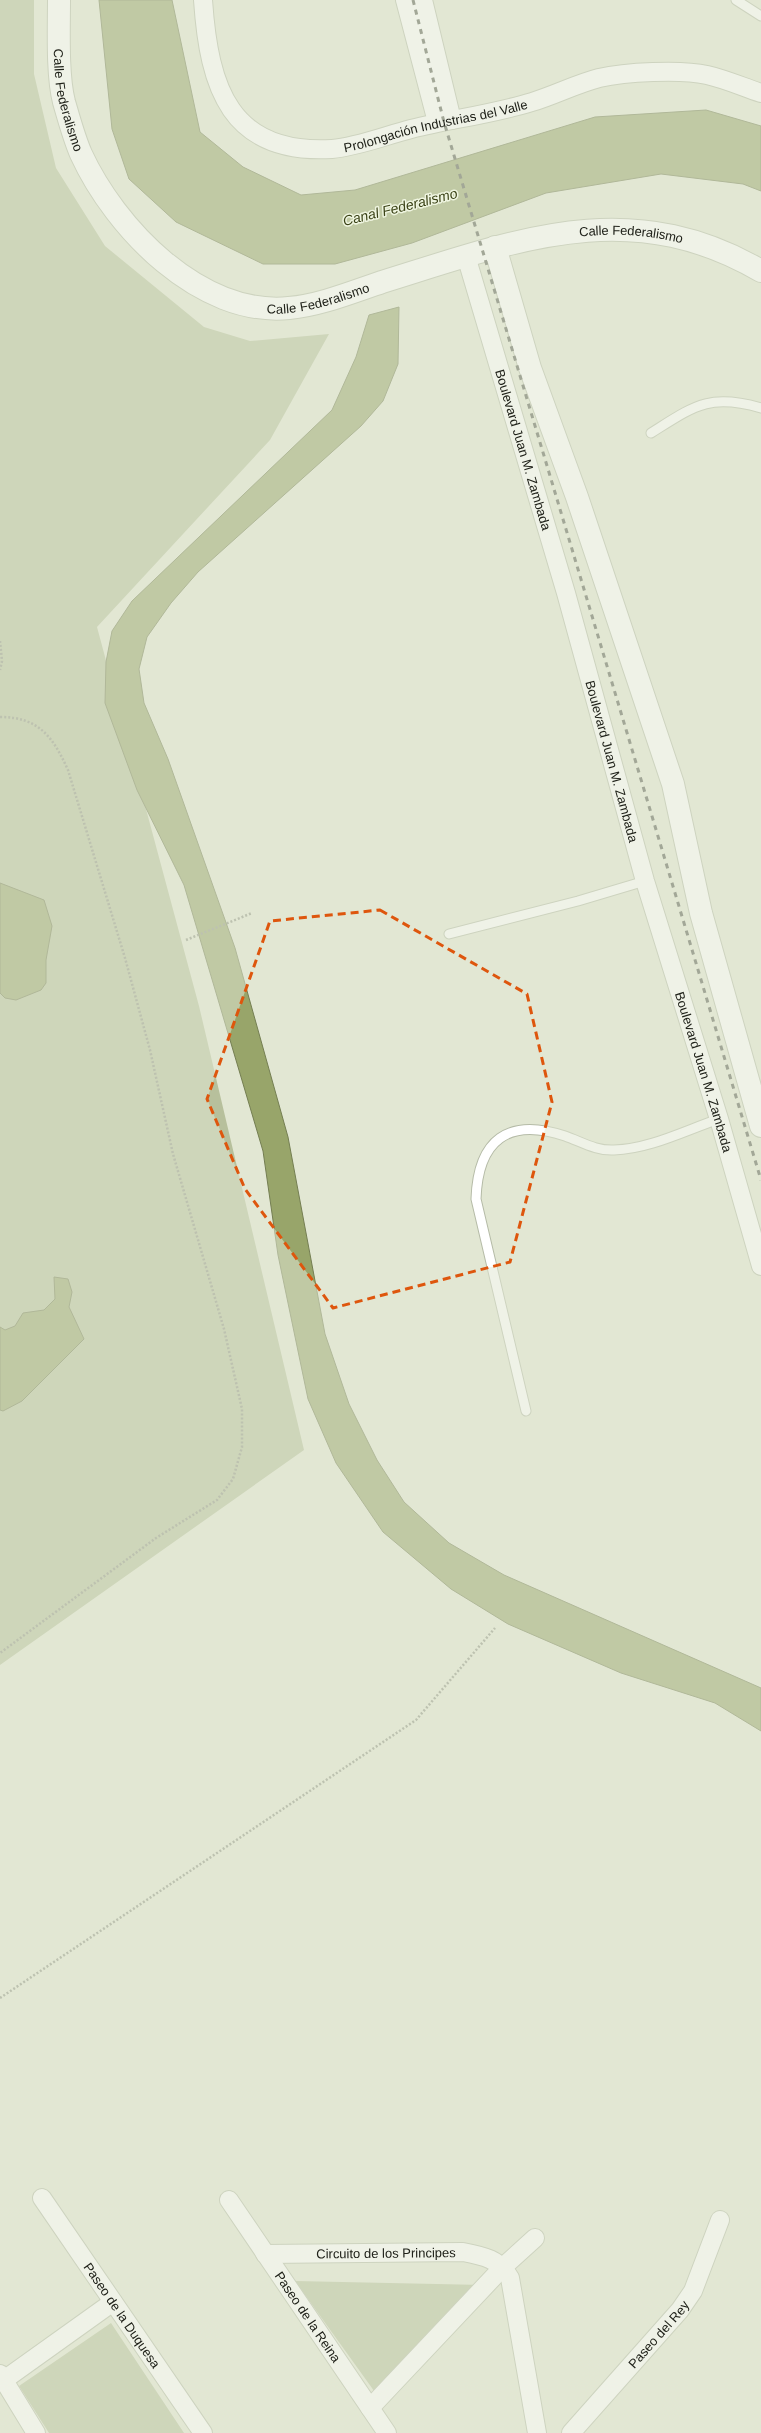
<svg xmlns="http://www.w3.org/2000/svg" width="761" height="2433" font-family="Helvetica,sans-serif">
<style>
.green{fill:#b7c09c}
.water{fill:#98a56a;stroke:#747e52}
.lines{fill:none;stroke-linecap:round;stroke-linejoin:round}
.lane-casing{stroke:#b5bba7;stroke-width:11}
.street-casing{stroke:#b5bba7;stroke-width:20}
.secondary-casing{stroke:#b5bba7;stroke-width:24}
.path{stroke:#909485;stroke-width:2.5;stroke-dasharray:2 2;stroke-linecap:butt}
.lane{stroke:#fff;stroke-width:9}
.street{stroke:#fff;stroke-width:18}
.secondary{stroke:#fff;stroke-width:22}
.rail{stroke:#56594e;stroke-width:3;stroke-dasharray:5 5;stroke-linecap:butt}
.marked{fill:none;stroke:#de560d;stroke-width:3;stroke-dasharray:8 5;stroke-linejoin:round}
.labels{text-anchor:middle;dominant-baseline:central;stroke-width:3;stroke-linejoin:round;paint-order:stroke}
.street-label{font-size:13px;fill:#20221a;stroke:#eff5e0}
.water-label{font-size:14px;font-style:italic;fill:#3a4216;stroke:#eff5e0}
</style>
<rect width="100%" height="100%" fill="#e2e7d3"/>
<path class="green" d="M 0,0 L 34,0 L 34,74 L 56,168 L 105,246 L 204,327 L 250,341 L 329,334 L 270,440 L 97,627 L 199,1006 L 304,1450 L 0,1665 Z
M 295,2281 L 484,2285 L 377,2395 Z
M 111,2323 L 184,2433 L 49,2433 L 19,2386 Z"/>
<path class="water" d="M 99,0 L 172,0 L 200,132 L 243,167 L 301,195 L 355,190 L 595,117 L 706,110 L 761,126 L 761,191 L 743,184 L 661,174 L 546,193 L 412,243 L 335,264 L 263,264 L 176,222 L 129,179 L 112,129 Z
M 399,307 L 398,364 L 383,401 L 361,426 L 198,572 L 171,603 L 147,637 L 139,669 L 144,703 L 168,759 L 235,948 L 288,1137 L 325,1334 L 349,1404 L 377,1460 L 404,1502 L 449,1543 L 504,1575 L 761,1688 L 761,1731 L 715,1703 L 621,1673 L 508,1624 L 451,1589 L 383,1532 L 336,1463 L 308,1399 L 278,1255 L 263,1151 L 184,885 L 137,790 L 105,703 L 106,662 L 112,631 L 132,601 L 332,410 L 356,357 L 369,315 Z
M 0,883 L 44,900 L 52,926 L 46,960 L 46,983 L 41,990 L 16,1000 L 5,998 L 0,993 Z
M 54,1277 L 68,1279 L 72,1292 L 69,1307 L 84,1339 L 22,1401 L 3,1411 L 0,1410 L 0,1327 L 5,1330 L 15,1326 L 23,1313 L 44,1310 L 55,1299 Z"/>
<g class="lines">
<defs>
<path id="lane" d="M 736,0 L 761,16
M 651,433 C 694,406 709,393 761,408
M 449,934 L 578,901 L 645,881
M 526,1411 L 476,1199 C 478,1140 508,1117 565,1136 C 582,1142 596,1151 614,1150 C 650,1149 686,1130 719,1119"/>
<g id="street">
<path id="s1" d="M 203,0 C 209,88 230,155 332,149 C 357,147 387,135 411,129 C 451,119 493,114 532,102 C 555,95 576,84 599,78 C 625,72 681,69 707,75 C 725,79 743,87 761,93"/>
<path d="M 405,0 L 437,122"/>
<path d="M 423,0 L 452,120"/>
<path id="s2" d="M 466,256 L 566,593 L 645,881 L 719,1119 L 761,1266"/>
<path id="s3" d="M 42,2198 L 203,2433"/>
<path id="s4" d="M 229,2200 L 387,2433"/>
<path id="s5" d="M 265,2254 L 463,2252 C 484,2256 499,2259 510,2278 L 537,2433"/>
<path d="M 0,2374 L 36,2433"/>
<path d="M 4,2380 L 113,2302"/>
<path d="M 370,2408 L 503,2267 L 535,2238"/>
<path id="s6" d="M 571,2433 L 680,2310 L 693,2291 L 720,2220"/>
</g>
<g id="secondary">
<path id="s7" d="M 59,0 C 59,28 57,75 64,102 C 69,119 74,138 81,154 C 115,228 200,317 289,308 C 321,305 352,292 382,282 C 515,241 629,194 761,271"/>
<path d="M 495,247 L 530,368 L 577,497 L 673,784 L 701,913 L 761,1126"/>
</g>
</defs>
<use href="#lane" class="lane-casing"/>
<use href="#street" class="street-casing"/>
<use href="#secondary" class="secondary-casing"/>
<path class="path" d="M 0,641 L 2,661 L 0,670
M 0,717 C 39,717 53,737 68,770 L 125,958 L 150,1050 L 173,1154 L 224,1329 L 242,1409 L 242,1447 L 233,1479 L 217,1500 L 156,1538 L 0,1653
M 186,940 L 252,913
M 0,1998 L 416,1720 L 495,1628"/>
<use href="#lane" class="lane"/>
<use href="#street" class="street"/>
<use href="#secondary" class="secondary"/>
<path class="rail" d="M 413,0 L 444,122 L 761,1180"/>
</g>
<path d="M0 0H761V2433H0ZM 380,910 L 527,994 L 552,1102 L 510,1262 L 333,1308 L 245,1189 L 207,1099 L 270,921 Z" fill="#e2e7d3" fill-opacity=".55" fill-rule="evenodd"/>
<path class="marked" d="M 380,910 L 527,994 L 552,1102 L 510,1262 L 333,1308 L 245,1189 L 207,1099 L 270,921 Z"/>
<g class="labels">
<g class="street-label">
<text stroke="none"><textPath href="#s7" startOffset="101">Calle Federalismo</textPath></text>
<text stroke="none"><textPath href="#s1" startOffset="334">Prolongación Industrias del Valle</textPath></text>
<text stroke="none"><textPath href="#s7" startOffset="784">Calle Federalismo</textPath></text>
<text stroke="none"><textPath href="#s7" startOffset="461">Calle Federalismo</textPath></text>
<text stroke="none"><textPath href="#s2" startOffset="202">Boulevard Juan M. Zambada</textPath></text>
<text stroke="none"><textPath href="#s2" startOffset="526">Boulevard Juan M. Zambada</textPath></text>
<text stroke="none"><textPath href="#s2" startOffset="850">Boulevard Juan M. Zambada</textPath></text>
<text stroke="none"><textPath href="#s5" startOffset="121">Circuito de los Principes</textPath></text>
<text stroke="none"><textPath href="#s3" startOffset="142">Paseo de la Duquesa</textPath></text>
<text stroke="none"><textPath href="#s4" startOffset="141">Paseo de la Reina</textPath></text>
<text stroke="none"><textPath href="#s6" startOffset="132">Paseo del Rey</textPath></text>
</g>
<g class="water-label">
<text transform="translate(400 207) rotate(-14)">Canal Federalismo</text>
</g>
</g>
</svg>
